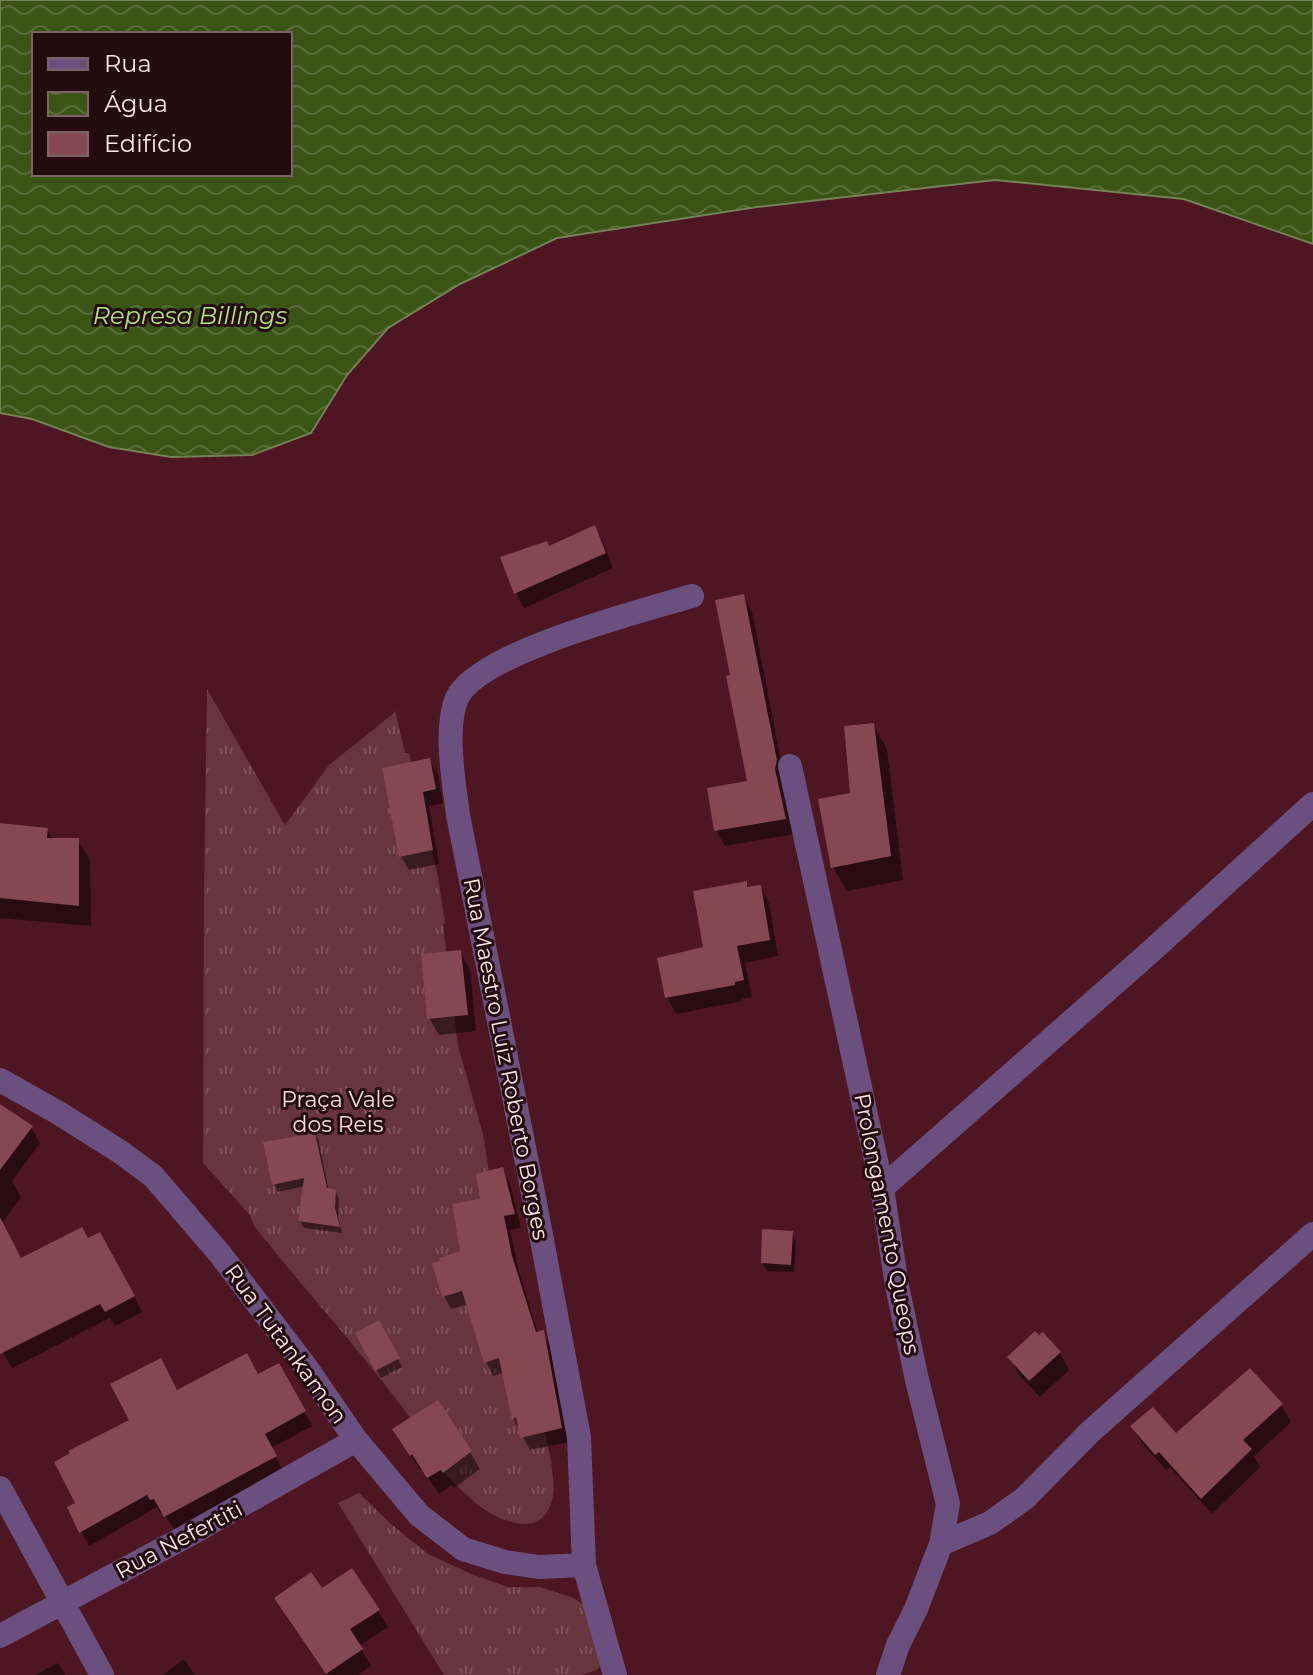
<svg xmlns="http://www.w3.org/2000/svg" width="1313" height="1675" font-family="Montserrat,sans-serif">
<style>
.grass{fill:url(#grass-tufts)}
.water{fill:url(#water-waves);stroke:#748055;stroke-width:2;fill-rule:evenodd}
.shadow{fill:#0007}
.building{fill:#854751}
.lines{fill:none;stroke-linecap:round;stroke-linejoin:round}
.minor{stroke:#6b507f;stroke-width:24}
.labels{text-anchor:middle;dominant-baseline:central;stroke-width:6;stroke-linejoin:round;paint-order:stroke}
.street-label{font-size:22px;fill:#fde6e8;stroke:#240b10}
.park-label{font-size:22px;fill:#f7dde0;stroke:#240b10}
.water-label{font-size:24px;font-style:italic;fill:#b2e479;stroke:#240b10}
</style>
<defs>
<pattern id="grass-tufts" width="24" height="20" patternUnits="userSpaceOnUse" patternTransform="scale(2)"><rect width="24" height="20" fill="#68343d"/><path d="M3 7l-1-3M5 7V3M7 7l1-3M15 17l-1-3M17 17v-4M19 17l1-3" fill="none" stroke="#7e5159"/></pattern>
<pattern id="water-waves" width="16" height="10" patternUnits="userSpaceOnUse" patternTransform="scale(2)"><rect width="16" height="10" fill="#3a5416"/><path d="M0 5q4-4 8 0t8 0" fill="none" stroke="#576d38"/></pattern>
</defs>
<rect width="100%" height="100%" fill="#4e1523"/>
<path class="grass" d="M 207,689 L 285,825 L 329,765 L 394,713 L 395,710 L 405,753 L 409,753 L 438,877 L 445,923 L 443,924 L 458,1046 L 483,1134 L 491,1184 L 551,1460 C 552,1472 555,1484 553,1496 C 544,1544 494,1520 471,1499 C 462,1491 453,1482 445,1473 C 431,1456 422,1434 409,1416 C 360,1350 305,1290 254,1226 L 250,1215 L 203,1163 L 204,893 Z
M 359,1493 L 391,1524 L 428,1554 L 474,1575 L 508,1587 L 540,1587 L 574,1598 L 588,1608 L 606,1656 L 598,1669 L 583,1675 L 444,1675 L 338,1503 Z"/>
<path class="water" d="M 0,0 L 1313,0 L 1313,244 L 1184,199 L 995,180 L 757,207 L 557,238 L 460,284 L 388,328 L 347,375 L 311,433 L 252,455 L 171,457 L 109,447 L 32,419 L 0,413 ZM 34,34 L 290,34 L 290,174 L 34,174 Z"/>
<path class="shadow" d="M 595,528 L 603,542 L 613,568 L 524,608 L 516,593 L 549,548 Z
M 743,596 L 752,612 L 784,777 L 794,834 L 725,846 L 716,830 L 750,783 L 733,676 Z
M 873,725 L 887,749 L 903,880 L 847,891 L 833,867 Z
M 429,760 L 438,775 L 443,803 L 429,806 L 439,864 L 409,870 L 401,856 Z
M 0,825 L 47,830 L 53,840 L 78,840 L 90,861 L 91,926 L 0,918 Z
M 746,884 L 748,889 L 760,887 L 769,903 L 778,956 L 745,963 L 752,997 L 742,999 L 743,1001 L 676,1014 L 667,997 L 705,949 Z
M 460,952 L 470,969 L 476,1031 L 439,1035 L 429,1018 Z
M 0,1106 L 31,1127 L 40,1143 L 12,1181 L 21,1197 L 2,1223 L 21,1261 L 87,1241 L 109,1250 L 142,1312 L 115,1326 L 110,1318 L 12,1368 L 0,1347 Z
M 313,1131 L 318,1139 L 329,1191 L 335,1191 L 339,1199 L 338,1217 L 342,1233 L 304,1228 L 300,1220 L 305,1186 L 278,1192 L 274,1184 Z
M 502,1170 L 510,1183 L 521,1228 L 510,1230 L 519,1271 L 538,1334 L 543,1333 L 550,1346 L 568,1442 L 530,1450 L 514,1420 L 504,1372 L 493,1376 L 486,1362 L 468,1304 L 451,1309 L 444,1296 L 482,1200 Z
M 792,1233 L 796,1241 L 794,1272 L 767,1271 L 763,1263 Z
M 378,1322 L 402,1367 L 381,1378 L 357,1334 Z
M 1060,1353 L 1069,1370 L 1040,1397 L 1019,1375 L 1010,1358 Z
M 279,1366 L 312,1426 L 271,1448 L 283,1471 L 174,1530 L 163,1511 L 160,1513 L 157,1507 L 89,1546 L 69,1508 L 78,1503 L 132,1421 L 177,1392 L 258,1377 Z
M 1281,1405 L 1291,1422 L 1254,1456 L 1260,1467 L 1212,1514 L 1170,1467 L 1166,1470 L 1142,1443 L 1132,1426 L 1176,1436 Z
M 405,1447 L 470,1452 L 480,1469 L 454,1488 L 452,1485 L 439,1494 L 423,1470 L 421,1471 Z
M 321,1591 L 378,1611 L 388,1627 L 359,1646 L 371,1666 L 358,1675 L 327,1675 L 286,1616 Z
M 184,1659 L 195,1675 L 163,1675 Z
M 58,1663 L 65,1675 L 35,1675 Z"/>
<path class="building" d="M 595,525 L 606,553 L 514,594 L 500,557 L 547,541 L 549,546 Z
M 744,594 L 777,760 L 775,769 L 786,819 L 714,831 L 707,788 L 747,781 L 726,676 L 730,675 L 715,600 Z
M 874,723 L 891,856 L 831,868 L 818,799 L 850,793 L 844,726 Z
M 430,758 L 436,789 L 423,792 L 433,850 L 399,857 L 382,768 Z
M 0,823 L 48,828 L 47,838 L 79,838 L 79,906 L 0,898 Z
M 747,881 L 747,887 L 761,885 L 770,940 L 737,946 L 744,980 L 735,982 L 735,985 L 665,998 L 657,958 L 703,947 L 693,891 Z
M 461,950 L 468,1015 L 427,1019 L 421,954 Z
M 0,1104 L 33,1126 L 0,1170 Z
M 314,1129 L 327,1188 L 336,1190 L 335,1208 L 340,1227 L 298,1221 L 304,1178 L 272,1185 L 263,1142 L 310,1134 L 311,1130 Z
M 503,1167 L 515,1214 L 504,1216 L 512,1256 L 536,1332 L 544,1330 L 562,1428 L 520,1438 L 516,1417 L 512,1420 L 499,1358 L 484,1363 L 462,1291 L 442,1297 L 432,1263 L 440,1261 L 439,1258 L 460,1251 L 452,1204 L 480,1199 L 476,1174 Z
M 0,1217 L 21,1258 L 82,1227 L 88,1238 L 100,1232 L 135,1296 L 105,1312 L 100,1304 L 0,1354 Z
M 762,1229 L 793,1231 L 791,1265 L 761,1263 Z
M 379,1320 L 400,1358 L 375,1371 L 355,1333 Z
M 1035,1331 L 1039,1335 L 1043,1332 L 1061,1352 L 1029,1381 L 1007,1357 Z
M 247,1353 L 258,1374 L 279,1363 L 306,1411 L 265,1434 L 277,1456 L 164,1517 L 154,1499 L 150,1500 L 147,1495 L 79,1533 L 67,1507 L 75,1503 L 54,1462 L 70,1453 L 68,1451 L 129,1420 L 110,1384 L 161,1358 L 177,1390 Z
M 1250,1368 L 1283,1404 L 1243,1440 L 1252,1449 L 1201,1499 L 1159,1452 L 1155,1455 L 1130,1426 L 1153,1407 L 1176,1433 Z
M 438,1400 L 472,1451 L 443,1473 L 441,1470 L 427,1478 L 412,1454 L 410,1456 L 392,1429 Z
M 352,1568 L 380,1610 L 350,1629 L 363,1649 L 326,1674 L 274,1598 L 311,1572 L 322,1588 Z"/>
<g class="lines">
<path class="minor" d="M 790,766 L 882,1188 L 897,1286 L 917,1380 L 948,1504 L 941,1544 L 916,1609 L 898,1645 L 888,1675
M 0,1080 L 57,1112 L 119,1151 L 153,1176 L 220,1254 L 308,1370 L 356,1440 L 419,1515 L 463,1549 L 505,1562 L 539,1567 L 584,1565
M 882,1188 L 1148,954 L 1313,804
M 0,1488 L 102,1675
M 941,1544 L 990,1523 L 1025,1498 L 1090,1432 L 1313,1234
M 0,1636 L 185,1537 L 356,1440
M 615,1675 L 584,1565 L 579,1437 L 535,1203 L 458,815 C 454,783 444,728 457,698 C 479,652 642,611 692,596"/>
</g>
<g class="labels">
<g class="street-label">
<text transform="translate(506 1059) rotate(79)">Rua Maestro Luiz Roberto Borges</text>
<text transform="translate(887 1224) rotate(79)">Prolongamento Queops</text>
<text transform="translate(286 1344) rotate(54)">Rua Tutankamon</text>
<text transform="translate(179 1540) rotate(-28)">Rua Nefertiti</text>
</g>
<g class="park-label">
<text x="338" y="1099">Praça Vale<tspan x="338" dy="25">dos Reis</tspan></text>
</g>
<g class="water-label">
<text x="190" y="315">Represa Billings</text>
</g>
</g>
<rect x="32" y="32" width="260" height="144" fill="#240b10" stroke="#7b6366" stroke-width="2"/>
<rect x="48" y="58" width="40" height="12" fill="#6b507f" stroke="#7b6366" stroke-width="2"/>
<text x="104" y="72" font-size="24" fill="#fde6e8">Rua</text>
<rect x="48" y="92" width="40" height="24" fill="url(#water-waves)" stroke="#7b6366" stroke-width="2"/>
<text x="104" y="112" font-size="24" fill="#fde6e8">Água</text>
<rect x="48" y="132" width="40" height="24" fill="#854751" stroke="#7b6366" stroke-width="2"/>
<text x="104" y="152" font-size="24" fill="#fde6e8">Edifício</text>
</svg>
